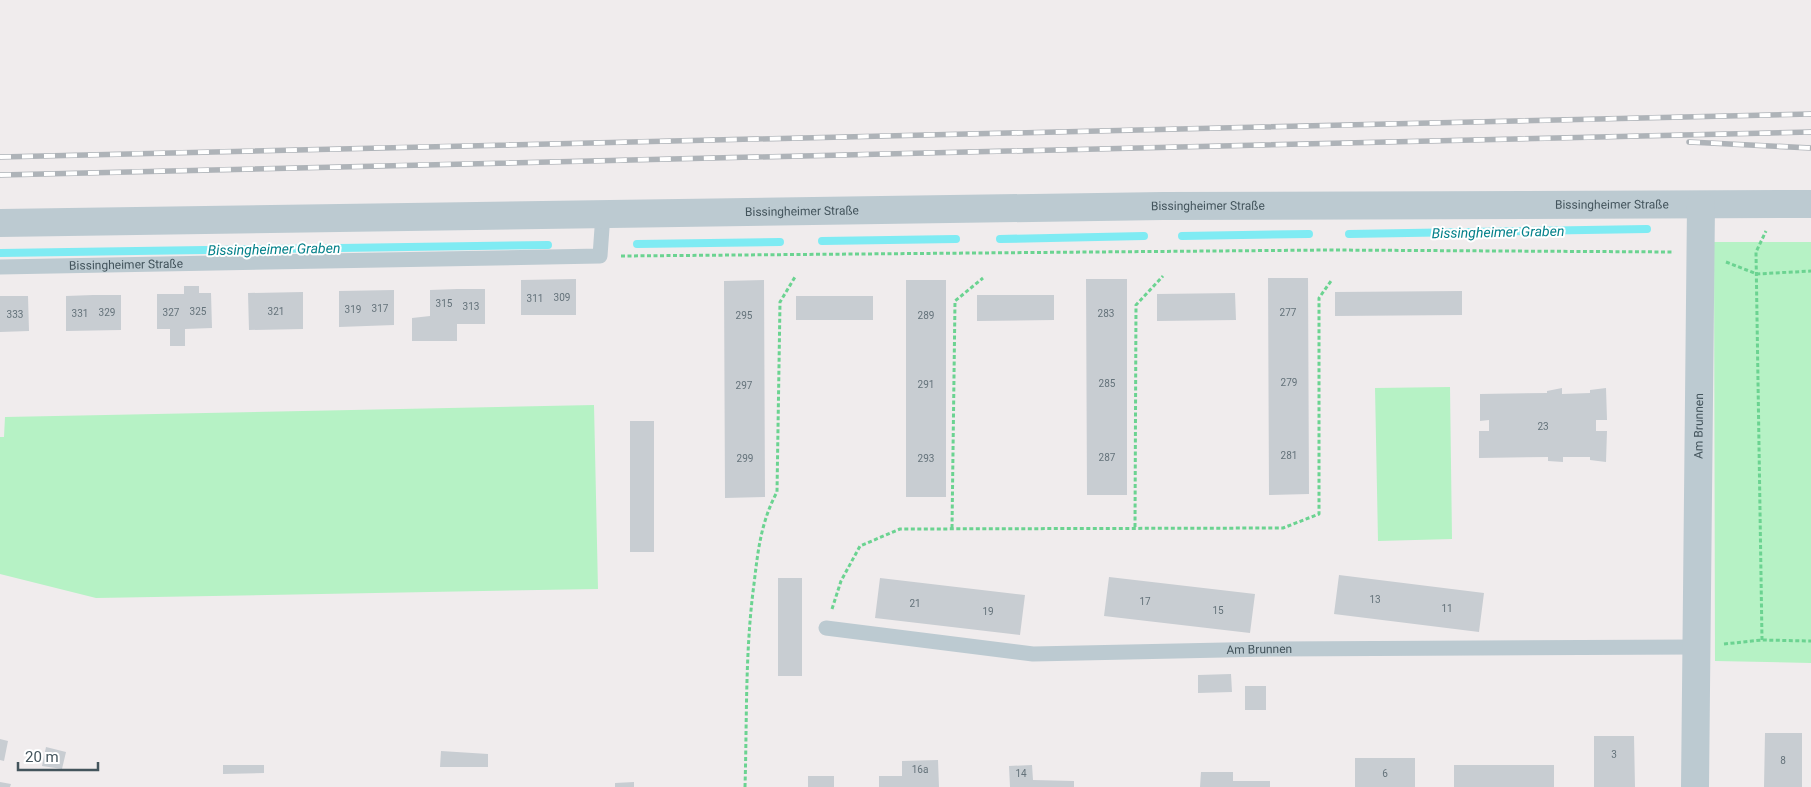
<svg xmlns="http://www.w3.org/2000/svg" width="1811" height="787" font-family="Roboto,sans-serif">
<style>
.green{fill:#b6f2c5}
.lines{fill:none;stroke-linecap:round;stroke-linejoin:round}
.stream{stroke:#7febf3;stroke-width:8}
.building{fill:#c8cdd2}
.path{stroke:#6bd391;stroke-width:3;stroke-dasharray:4 2.5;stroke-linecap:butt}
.lane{stroke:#bccad1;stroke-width:15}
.street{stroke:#bccad1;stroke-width:28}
.rail-casing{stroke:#aeb3b8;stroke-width:5.5}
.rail{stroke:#fff;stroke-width:4;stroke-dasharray:11;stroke-linecap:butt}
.labels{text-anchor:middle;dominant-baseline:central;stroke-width:4;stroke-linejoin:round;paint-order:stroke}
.number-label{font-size:10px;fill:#64727a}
.street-label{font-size:12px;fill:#43545c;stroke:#fff}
.water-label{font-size:14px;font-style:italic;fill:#04818a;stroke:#fff}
</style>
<rect width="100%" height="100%" fill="#f0eced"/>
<path class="green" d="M 1714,242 L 1811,242 L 1811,663 L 1715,661 Z
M 1450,387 L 1452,539 L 1378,541 L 1375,388 Z
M 594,405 L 598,589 L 96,598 L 0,574 L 0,437 L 4,437 L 5,417 Z"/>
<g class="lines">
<path class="stream" d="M 1349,234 L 1647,229
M 1182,236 L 1309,234
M 1000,239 L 1144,236
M 822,241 L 956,239
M 637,244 L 780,242
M 0,253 L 548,245"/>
</g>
<path class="building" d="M 1268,278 L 1308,278 L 1309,494 L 1269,495 Z
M 576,279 L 576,315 L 521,315 L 521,280 Z
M 1086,279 L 1127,279 L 1127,495 L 1087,495 Z
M 764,280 L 765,497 L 725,498 L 724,281 Z
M 906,280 L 946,280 L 946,497 L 906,497 Z
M 184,286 L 199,286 L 199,293 L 211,293 L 212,328 L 185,329 L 185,346 L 170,346 L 170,329 L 157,329 L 157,294 L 184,294 Z
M 457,289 L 485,289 L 485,324 L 457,324 L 457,341 L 412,341 L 412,318 L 430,316 L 430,290 Z
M 394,290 L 394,325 L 339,327 L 339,291 Z
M 1462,291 L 1462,315 L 1335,316 L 1335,292 Z
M 303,292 L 303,329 L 249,330 L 248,293 Z
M 1235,293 L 1236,320 L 1157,321 L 1157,294 Z
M 93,295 L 121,295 L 121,330 L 66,331 L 66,296 Z
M 977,295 L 1054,295 L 1054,320 L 977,321 Z
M 0,296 L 28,296 L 29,331 L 0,332 Z
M 796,296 L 873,296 L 873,320 L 796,320 Z
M 1562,388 L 1562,394 L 1590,393 L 1590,390 L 1606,388 L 1607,420 L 1596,420 L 1596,431 L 1607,431 L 1606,462 L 1590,460 L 1590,457 L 1563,457 L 1563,462 L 1548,461 L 1548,457 L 1479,458 L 1479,431 L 1489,431 L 1489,420 L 1480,421 L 1480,394 L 1547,393 L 1547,391 Z
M 630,421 L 654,421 L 654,552 L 630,552 Z
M 1339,575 L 1484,593 L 1479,632 L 1334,614 Z
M 1109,577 L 1255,594 L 1250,633 L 1104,616 Z
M 778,578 L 802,578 L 802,676 L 778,676 Z
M 880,578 L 1025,595 L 1020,635 L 875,618 Z
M 1231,674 L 1232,692 L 1198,693 L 1198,675 Z
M 1245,686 L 1266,686 L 1266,710 L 1245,710 Z
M 1765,733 L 1802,733 L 1802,787 L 1764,787 Z
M 1594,736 L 1634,736 L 1635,787 L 1594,787 Z
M 0,739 L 8,741 L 4,761 L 0,760 Z
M 46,747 L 66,752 L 62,769 L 42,766 Z
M 441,751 L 488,754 L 488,767 L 440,767 Z
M 1355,758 L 1415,758 L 1415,787 L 1355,787 Z
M 938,760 L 939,787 L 879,787 L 879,776 L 902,776 L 902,761 Z
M 223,765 L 264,765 L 264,773 L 223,774 Z
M 1032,765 L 1033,780 L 1074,781 L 1074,787 L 1010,787 L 1009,766 Z
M 1454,765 L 1554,765 L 1554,787 L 1454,787 Z
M 1201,772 L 1233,772 L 1233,781 L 1270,781 L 1270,787 L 1200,787 Z
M 808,776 L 834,776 L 834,787 L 808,787 Z
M 0,782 L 11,784 L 10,787 L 0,787 Z
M 634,782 L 634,787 L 615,787 L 615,783 Z"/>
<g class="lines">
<path class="path" d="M 621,256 L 1330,250 L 1674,252
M 1726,262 L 1757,274 L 1811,271
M 1135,527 L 1136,305 L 1163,276
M 952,528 L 955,301 L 983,278
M 832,609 L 841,581 L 860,546 L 900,529 L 1283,528 L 1319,514 L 1319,298 L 1331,281
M 1762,640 L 1756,252 L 1766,231
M 1724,644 L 1762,640 L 1811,641
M 745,787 C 747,719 745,651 754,584 C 758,550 761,522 777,492 L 780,302 L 795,277"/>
<g class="lane">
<path id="s1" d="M 0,267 L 600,256 L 603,214"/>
<path id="s2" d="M 826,628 L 1033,654 L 1274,649 L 1695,647"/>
</g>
<g class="street">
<path id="s3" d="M 0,223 L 1163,206 L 1811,204"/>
<path id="s4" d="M 1695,787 L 1701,205"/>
</g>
<defs>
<path id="rail" d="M 1689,142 L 1811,148
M 0,157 L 1811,114
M 0,175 L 1811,132"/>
</defs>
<use href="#rail" class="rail-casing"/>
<use href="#rail" class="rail"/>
</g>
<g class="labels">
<g class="number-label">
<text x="562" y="297">309</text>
<text x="535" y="298">311</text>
<text x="444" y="303">315</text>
<text x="471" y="306">313</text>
<text x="380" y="308">317</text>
<text x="353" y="309">319</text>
<text x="198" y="311">325</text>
<text x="276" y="311">321</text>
<text x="107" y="312">329</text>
<text x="171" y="312">327</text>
<text x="1288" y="312">277</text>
<text x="80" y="313">331</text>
<text x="1106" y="313">283</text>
<text x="15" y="314">333</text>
<text x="744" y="315">295</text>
<text x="926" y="315">289</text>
<text x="1289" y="382">279</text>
<text x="1107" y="383">285</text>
<text x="926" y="384">291</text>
<text x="744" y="385">297</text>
<text x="1543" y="426">23</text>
<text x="1289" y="455">281</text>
<text x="1107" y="457">287</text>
<text x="745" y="458">299</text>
<text x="926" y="458">293</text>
<text x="1375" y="599">13</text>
<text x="1145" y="601">17</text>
<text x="915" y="603">21</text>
<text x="1447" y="608">11</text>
<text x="1218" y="610">15</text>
<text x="988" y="611">19</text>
<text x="1614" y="754">3</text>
<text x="1783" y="760">8</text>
<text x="920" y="769">16a</text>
<text x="1021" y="773">14</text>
<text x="1385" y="773">6</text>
</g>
<g class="street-label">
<text stroke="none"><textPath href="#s3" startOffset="1612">Bissingheimer Straße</textPath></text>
<text stroke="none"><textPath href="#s3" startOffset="1208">Bissingheimer Straße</textPath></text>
<text stroke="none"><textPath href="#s3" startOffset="802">Bissingheimer Straße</textPath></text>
<text stroke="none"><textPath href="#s1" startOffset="126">Bissingheimer Straße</textPath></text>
<text stroke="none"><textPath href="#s4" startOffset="361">Am Brunnen</textPath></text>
<text stroke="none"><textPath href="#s2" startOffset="435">Am Brunnen</textPath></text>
</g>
<g class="water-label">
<text transform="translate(1498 232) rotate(-1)">Bissingheimer Graben</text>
<text transform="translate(274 249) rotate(-1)">Bissingheimer Graben</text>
</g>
</g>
<path d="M18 762v8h80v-8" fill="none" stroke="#43545c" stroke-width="2.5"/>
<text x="25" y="762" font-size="15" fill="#43545c" stroke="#ffffff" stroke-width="4" paint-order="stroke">20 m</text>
</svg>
